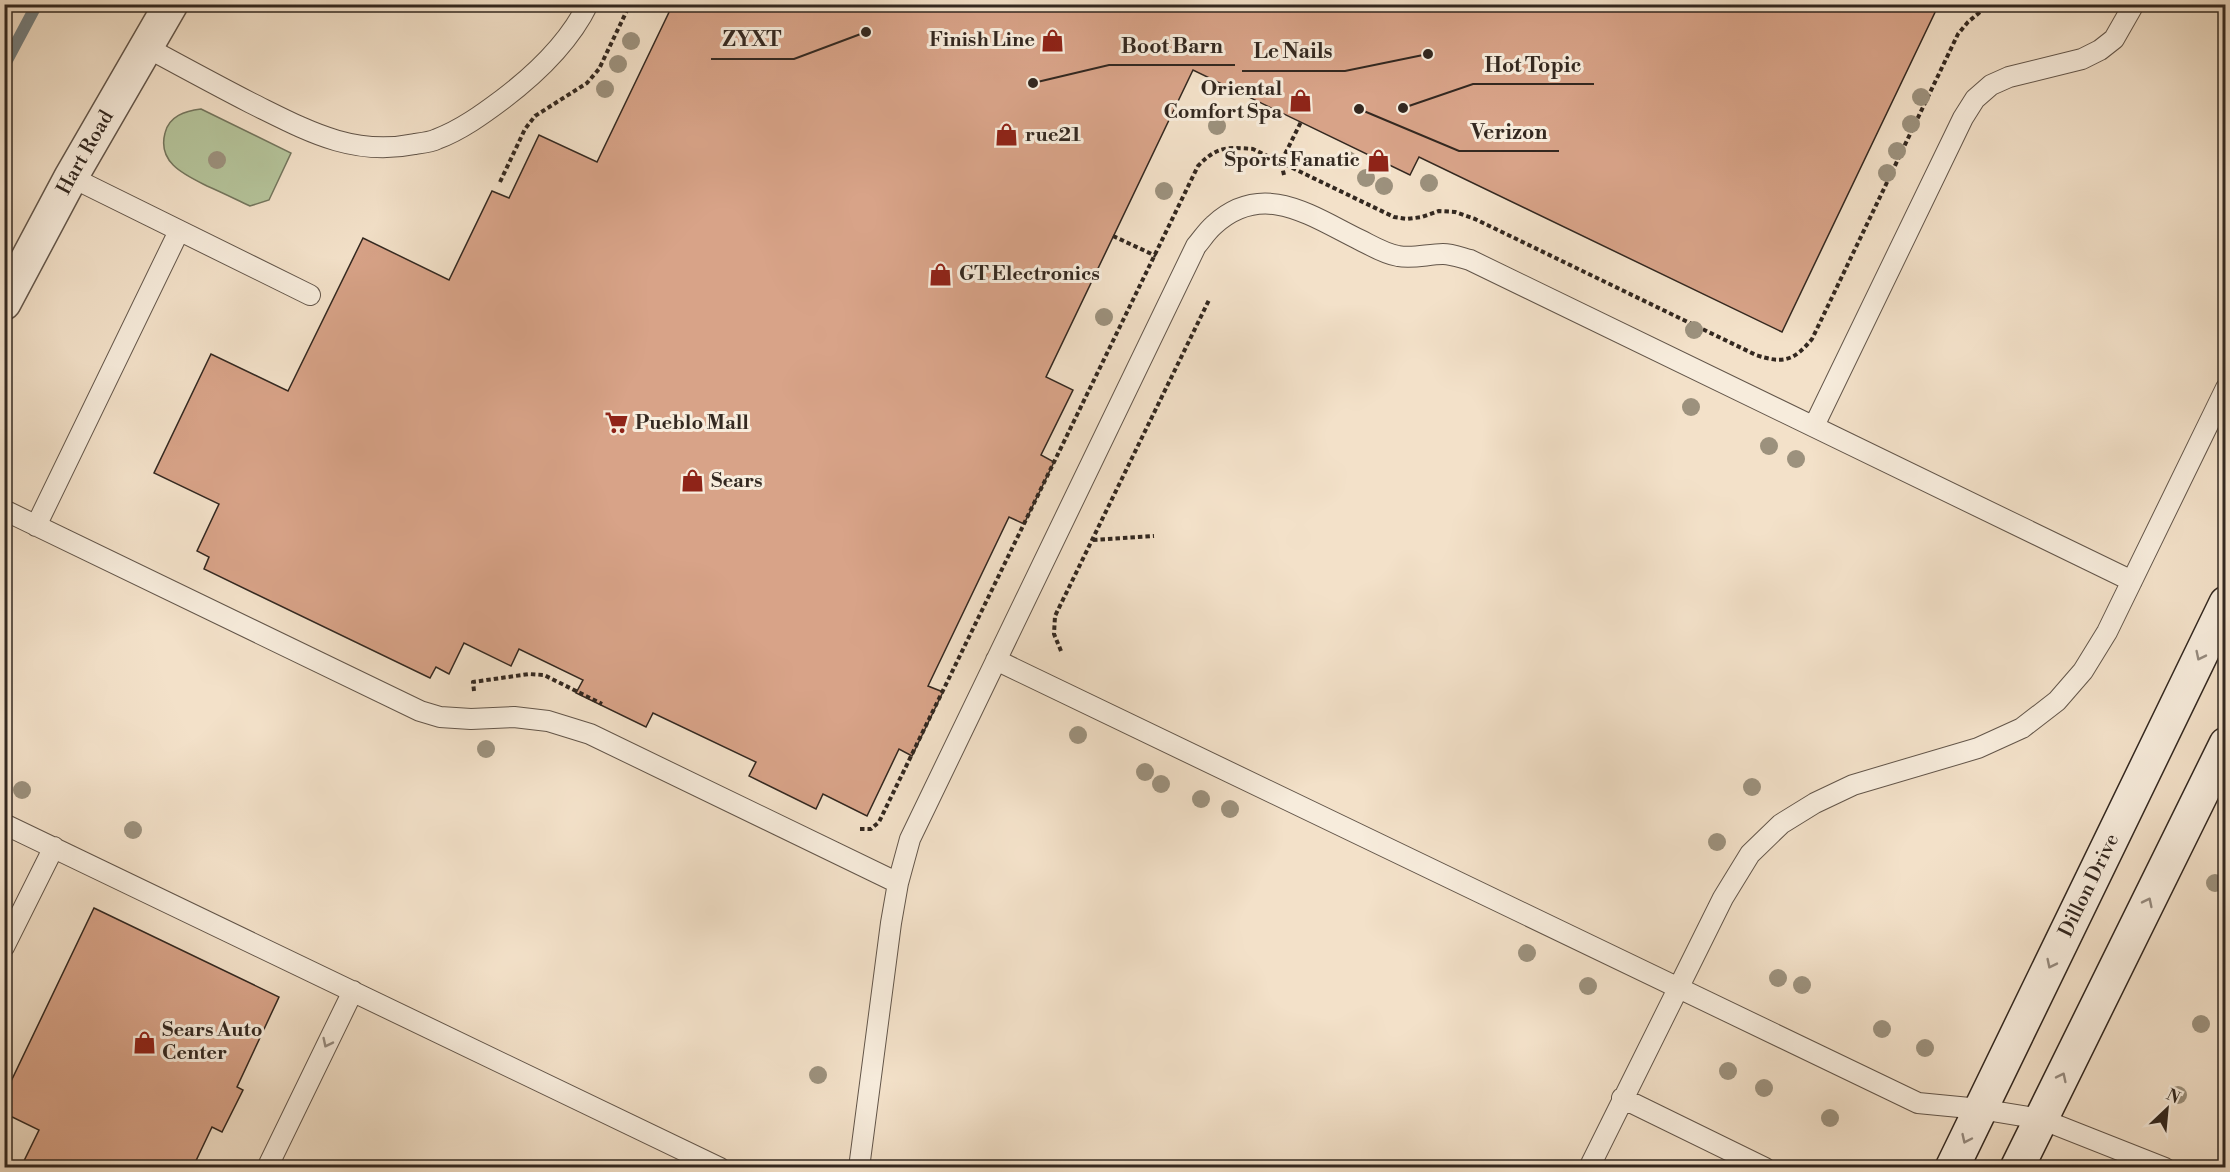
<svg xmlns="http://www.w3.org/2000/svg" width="2230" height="1172" font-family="'Libre Bodoni',serif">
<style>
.green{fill:#b5c49b;stroke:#74765e;stroke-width:1.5}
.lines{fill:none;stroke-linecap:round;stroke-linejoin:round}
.stream{stroke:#748081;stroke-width:12}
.building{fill:#d8a388;stroke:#332820;stroke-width:1.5}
.lane-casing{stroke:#63564a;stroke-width:22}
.street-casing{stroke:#63564a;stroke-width:36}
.secondary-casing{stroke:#332820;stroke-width:36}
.path{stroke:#332820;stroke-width:4;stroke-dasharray:4.5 3;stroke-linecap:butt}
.lane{stroke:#f7ecdc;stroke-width:20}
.street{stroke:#f7ecdc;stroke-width:33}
.secondary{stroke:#f7ecdc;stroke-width:33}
.tree{fill:#9c917d}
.oneway{stroke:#958a7e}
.labels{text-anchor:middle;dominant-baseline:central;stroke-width:6;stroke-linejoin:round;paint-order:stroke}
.poi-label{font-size:20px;font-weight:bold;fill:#332820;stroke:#f7ecdc;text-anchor:start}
.street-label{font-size:20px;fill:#332820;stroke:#f7ecdc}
.leader{fill:none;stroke:#332820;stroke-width:2}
.callout-dot{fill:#332820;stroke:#f7ecdc;stroke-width:2}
.callout-label{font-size:21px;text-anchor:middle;font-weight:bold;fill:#332820;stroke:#f7ecdc;stroke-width:6;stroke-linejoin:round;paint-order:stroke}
</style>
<rect width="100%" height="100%" fill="#f3e1c9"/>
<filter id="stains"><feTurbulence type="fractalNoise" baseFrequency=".00333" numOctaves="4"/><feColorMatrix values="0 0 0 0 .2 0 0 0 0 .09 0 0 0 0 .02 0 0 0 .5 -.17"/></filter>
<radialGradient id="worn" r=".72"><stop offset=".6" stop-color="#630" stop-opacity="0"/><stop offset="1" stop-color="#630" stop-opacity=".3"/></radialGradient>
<path class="green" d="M 201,109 L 291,153 L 269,200 L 250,206 C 235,199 221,192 207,186 C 185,175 157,163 165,133 C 169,116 185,111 201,109 Z"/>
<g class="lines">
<path class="stream" d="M 4,66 L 37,4"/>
</g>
<path class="building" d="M 673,4 L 1939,4 L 1782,332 L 1419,157 L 1410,175 L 1193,70 L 1046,377 L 1073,390 L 1041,455 L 1054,462 L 1024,524 L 1009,517 L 928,686 L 943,692 L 912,756 L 899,749 L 867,816 L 823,794 L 816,809 L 749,776 L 756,762 L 653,713 L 646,727 L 576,693 L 583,680 L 519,649 L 511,666 L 464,643 L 449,674 L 436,667 L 430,678 L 204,569 L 209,557 L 197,551 L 219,504 L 154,473 L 211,354 L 288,391 L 363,238 L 449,280 L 492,191 L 509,198 L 539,135 L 597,162 Z
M 94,908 L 279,997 L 237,1087 L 243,1090 L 222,1132 L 212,1127 L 193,1167 L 21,1167 L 39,1130 L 4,1113 L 4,1096 Z"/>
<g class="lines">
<defs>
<path id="lane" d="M 146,47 C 181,66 216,85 251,103 C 306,130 352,157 415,144 C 422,143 431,142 437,139 C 461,130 483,114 503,99 C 536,74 570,41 588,4
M 71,177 L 310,295
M 1814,426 L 1963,118 L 1975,99 L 1991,85 L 2009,77 L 2082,59 L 2100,50 L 2114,39 L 2134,4
M 4,510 L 420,711 L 440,717 L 471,719 L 514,717 L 548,721 L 590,734 L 898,883
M 36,526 L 179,231
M 996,660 L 1918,1103 L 1980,1109 L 2041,1119 L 2165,1168
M 4,824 L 720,1168
M 4,947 L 54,847
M 1622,1098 L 1765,1168
M 267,1168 L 353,991
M 859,1168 L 891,923 L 898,883 L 910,839 L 1196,246 C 1202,239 1207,231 1214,225 C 1263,180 1311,216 1360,240 C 1372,246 1385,254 1398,256 C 1413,259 1428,254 1443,254 C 1452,254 1462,258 1470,260 L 2132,581
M 1589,1168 L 1723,898 L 1750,854 L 1781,824 L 1815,803 L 1853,785 L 1978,748 L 2022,728 L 2057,701 L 2083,671 L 2107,632 L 2226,388"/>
<g id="street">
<path id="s1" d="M 4,303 L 71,177 L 171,4"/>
</g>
<g id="secondary">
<path id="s2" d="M 1952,1168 L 2226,603"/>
<path d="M 2017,1168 L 2226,744"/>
</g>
</defs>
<use href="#lane" class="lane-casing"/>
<use href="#street" class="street-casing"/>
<use href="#secondary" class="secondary-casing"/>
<path class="path" d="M 1284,175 L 1281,162 L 1301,122
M 500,182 L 525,129 L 535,116 L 587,83 L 599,69 L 630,4
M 1113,236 L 1156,256
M 1093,540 L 1154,536
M 1061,651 L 1054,634 L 1055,616 L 1209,300
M 474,691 L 473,682 L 529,674 L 544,675 L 602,704
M 860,829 L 871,829 L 879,822 L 1198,166 C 1217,146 1227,147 1253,149 L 1394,217 L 1407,219 L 1422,217 L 1439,211 L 1455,212 L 1475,219 L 1756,355 C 1783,364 1794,361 1812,339 L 1958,34 L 1968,22 L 1990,4"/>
<use href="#lane" class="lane"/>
<use href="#street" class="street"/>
<use href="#secondary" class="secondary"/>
</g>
<g class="tree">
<circle cx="631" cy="41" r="9"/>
<circle cx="618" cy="64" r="9"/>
<circle cx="605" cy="89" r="9"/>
<circle cx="1921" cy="97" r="9"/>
<circle cx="1911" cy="124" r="9"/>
<circle cx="1217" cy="126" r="9"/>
<circle cx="1897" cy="151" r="9"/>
<circle cx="217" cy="160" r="9"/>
<circle cx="1348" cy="160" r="9"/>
<circle cx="1887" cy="173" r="9"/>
<circle cx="1366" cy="178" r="9"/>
<circle cx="1429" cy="183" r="9"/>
<circle cx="1384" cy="186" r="9"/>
<circle cx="1164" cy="191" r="9"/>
<circle cx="1104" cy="317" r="9"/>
<circle cx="1694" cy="330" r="9"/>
<circle cx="1691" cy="407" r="9"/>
<circle cx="1769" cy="446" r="9"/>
<circle cx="1796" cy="459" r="9"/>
<circle cx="1078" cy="735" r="9"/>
<circle cx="486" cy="749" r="9"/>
<circle cx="1145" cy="772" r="9"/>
<circle cx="1161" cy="784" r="9"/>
<circle cx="1752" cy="787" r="9"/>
<circle cx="22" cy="790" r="9"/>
<circle cx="1201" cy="799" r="9"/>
<circle cx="1230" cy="809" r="9"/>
<circle cx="133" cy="830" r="9"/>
<circle cx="1717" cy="842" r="9"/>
<circle cx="2215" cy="883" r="9"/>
<circle cx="1527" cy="953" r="9"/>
<circle cx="1778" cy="978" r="9"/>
<circle cx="1802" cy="985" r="9"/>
<circle cx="1588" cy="986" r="9"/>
<circle cx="2201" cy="1024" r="9"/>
<circle cx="1882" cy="1029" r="9"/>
<circle cx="1925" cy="1048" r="9"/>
<circle cx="1728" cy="1071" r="9"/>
<circle cx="818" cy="1075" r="9"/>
<circle cx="1764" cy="1088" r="9"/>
<circle cx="2178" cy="1095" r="9"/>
<circle cx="1830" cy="1118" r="9"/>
</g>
<defs><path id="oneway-chevron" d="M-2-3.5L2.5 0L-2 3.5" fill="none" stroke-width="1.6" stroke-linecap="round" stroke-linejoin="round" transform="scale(1.5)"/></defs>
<g class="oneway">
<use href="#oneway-chevron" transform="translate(2200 656) rotate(116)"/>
<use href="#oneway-chevron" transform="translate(2148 902) rotate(-64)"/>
<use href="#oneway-chevron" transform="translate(2051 964) rotate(116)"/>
<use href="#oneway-chevron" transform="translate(327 1043) rotate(116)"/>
<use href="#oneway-chevron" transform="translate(2062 1077) rotate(-64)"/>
<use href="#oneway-chevron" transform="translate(1966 1139) rotate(115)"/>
</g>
<defs>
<symbol id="shop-bare" viewBox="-9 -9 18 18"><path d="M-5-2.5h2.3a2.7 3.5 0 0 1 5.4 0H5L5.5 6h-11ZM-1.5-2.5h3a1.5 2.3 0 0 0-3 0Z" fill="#8f2418" stroke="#f7ecdc" stroke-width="2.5" paint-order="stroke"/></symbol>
<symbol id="supermarket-bare" viewBox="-9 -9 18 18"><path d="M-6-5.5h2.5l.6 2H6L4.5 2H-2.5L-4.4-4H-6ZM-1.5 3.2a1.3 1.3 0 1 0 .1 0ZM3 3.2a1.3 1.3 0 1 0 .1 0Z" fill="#8f2418" stroke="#f7ecdc" stroke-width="2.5" paint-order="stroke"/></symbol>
</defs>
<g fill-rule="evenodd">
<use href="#shop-bare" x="1036" y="24" width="33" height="33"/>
<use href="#shop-bare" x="1284" y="84" width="33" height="33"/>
<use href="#shop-bare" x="990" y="118" width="33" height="33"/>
<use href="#shop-bare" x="1362" y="144" width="33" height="33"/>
<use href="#shop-bare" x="924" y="258" width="33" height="33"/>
<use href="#supermarket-bare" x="600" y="406" width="33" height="33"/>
<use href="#shop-bare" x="676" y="464" width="33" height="33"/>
<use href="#shop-bare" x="128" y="1026" width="33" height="33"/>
</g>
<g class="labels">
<g class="poi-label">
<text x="1035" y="40" text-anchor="end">Finish Line</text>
<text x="1282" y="89" text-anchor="end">Oriental<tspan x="1282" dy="23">Comfort Spa</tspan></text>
<text x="1025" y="135">rue21</text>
<text x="1360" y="160" text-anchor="end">Sports Fanatic</text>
<text x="959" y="274">GT Electronics</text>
<text x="635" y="423">Pueblo Mall</text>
<text x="711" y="481">Sears</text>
<text x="162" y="1030">Sears Auto<tspan x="162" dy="23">Center</tspan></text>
</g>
<g class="street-label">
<text stroke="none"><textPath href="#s1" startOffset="171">Hart Road</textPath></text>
<text stroke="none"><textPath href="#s2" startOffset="314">Dillon Drive</textPath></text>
</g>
</g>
<path class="leader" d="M866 32L794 59H711M1033 83L1109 65H1235M1428 54L1345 71H1242M1403 108L1473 84H1594M1359 109L1459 151H1559"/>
<g class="callout-dot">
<circle cx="866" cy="32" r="6"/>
<circle cx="1033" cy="83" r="6"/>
<circle cx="1428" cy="54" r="6"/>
<circle cx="1403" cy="108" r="6"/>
<circle cx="1359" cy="109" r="6"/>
</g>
<g class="callout-label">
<text x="752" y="46">ZYXT</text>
<text x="1172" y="53">Boot Barn</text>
<text x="1293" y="58">Le Nails</text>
<text x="1533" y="72">Hot Topic</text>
<text x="1509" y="139">Verizon</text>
</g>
<rect width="2230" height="1172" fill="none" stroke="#f3e1c9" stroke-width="24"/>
<rect x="6" y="6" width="2218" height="1160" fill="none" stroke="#332820" stroke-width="3"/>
<rect x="12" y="12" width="2206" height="1148" fill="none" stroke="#332820" stroke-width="1.5"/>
<g transform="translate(2167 1109) rotate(26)" stroke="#f7ecdc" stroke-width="4.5" paint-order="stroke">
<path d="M0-4.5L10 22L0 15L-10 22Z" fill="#332820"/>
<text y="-9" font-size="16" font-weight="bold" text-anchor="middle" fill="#332820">N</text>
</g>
<rect width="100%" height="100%" filter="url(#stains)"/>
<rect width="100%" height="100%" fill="url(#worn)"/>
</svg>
